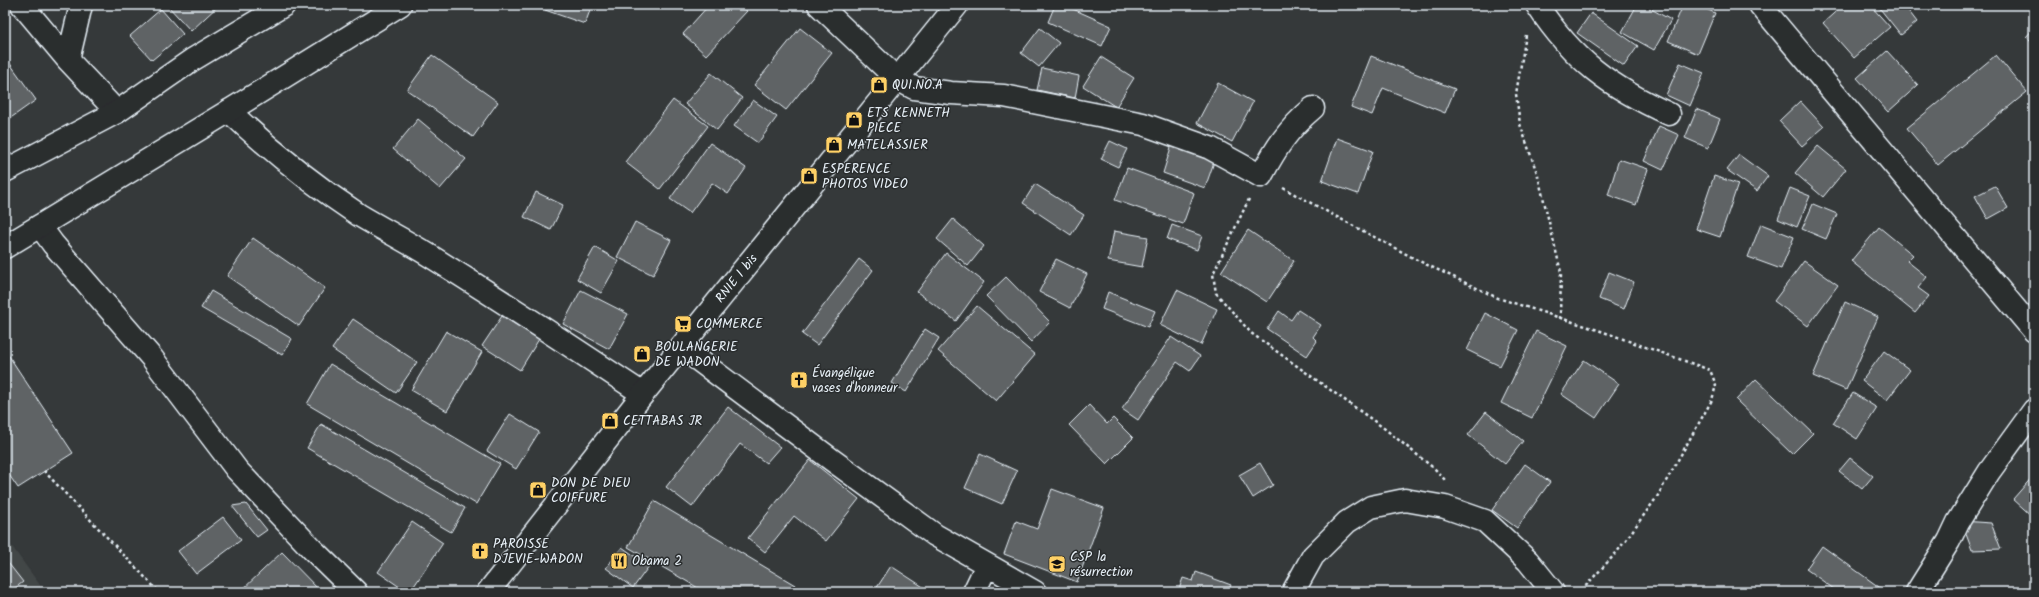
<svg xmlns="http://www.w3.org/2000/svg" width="2039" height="597" font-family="Kalam,sans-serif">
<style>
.built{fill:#424647}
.building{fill:#5f6365;stroke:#e8f1f8}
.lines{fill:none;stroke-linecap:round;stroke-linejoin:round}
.minor-casing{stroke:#e8f1f8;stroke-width:25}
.major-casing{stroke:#e8f1f8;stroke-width:25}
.path{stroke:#e8f1f8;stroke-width:2.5;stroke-dasharray:3 3;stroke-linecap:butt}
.minor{stroke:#2a2d2e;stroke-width:22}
.major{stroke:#2a2d2e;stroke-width:22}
.labels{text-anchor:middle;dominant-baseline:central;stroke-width:3;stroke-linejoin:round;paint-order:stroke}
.poi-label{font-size:13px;fill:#e8f1f8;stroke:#2a2d2e;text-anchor:start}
.street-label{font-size:13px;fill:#e8f1f8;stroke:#2a2d2e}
</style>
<rect width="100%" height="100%" fill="#35393a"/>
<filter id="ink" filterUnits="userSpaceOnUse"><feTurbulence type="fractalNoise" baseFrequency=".025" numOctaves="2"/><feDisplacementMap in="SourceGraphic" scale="8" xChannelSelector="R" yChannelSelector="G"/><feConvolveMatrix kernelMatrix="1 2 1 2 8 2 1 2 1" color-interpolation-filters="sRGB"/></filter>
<g filter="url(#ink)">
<path class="built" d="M 5,537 L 45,592 L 5,592 Z"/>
<path class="building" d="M 167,5 L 219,5 L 191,31 Z
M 547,5 L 592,5 L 585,24 L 545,10 Z
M 709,5 L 740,5 L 747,11 L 706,55 L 683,34 Z
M 1055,5 L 1064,5 L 1111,26 L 1102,46 L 1048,22 Z
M 1637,5 L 1644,5 L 1671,20 L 1654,50 L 1622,32 Z
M 1683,5 L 1697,5 L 1715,13 L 1698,54 L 1668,41 Z
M 1843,5 L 1870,5 L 1890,27 L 1854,58 L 1823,23 Z
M 1877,5 L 1904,5 L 1917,22 L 1901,35 Z
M 161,9 L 183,34 L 152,60 L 130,36 Z
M 1591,13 L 1638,46 L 1624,66 L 1577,33 Z
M 800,28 L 832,53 L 786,110 L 754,85 Z
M 1040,28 L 1059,43 L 1039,67 L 1021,53 Z
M 2034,28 L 2034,45 L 2026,37 Z
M 1887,51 L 1918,85 L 1888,112 L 1857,78 Z
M 432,55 L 498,102 L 473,137 L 407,90 Z
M 1996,55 L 2027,92 L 1938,165 L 1907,128 Z
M 1371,56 L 1455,89 L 1445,113 L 1383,88 L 1372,115 L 1351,107 Z
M 1101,57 L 1134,78 L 1116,107 L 1083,86 Z
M 6,58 L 36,100 L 5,122 L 5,59 Z
M 1680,63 L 1704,73 L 1690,106 L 1666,95 Z
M 1042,68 L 1079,76 L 1075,98 L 1037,90 Z
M 711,73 L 742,98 L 717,130 L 685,104 Z
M 1218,83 L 1253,102 L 1232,142 L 1197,123 Z
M 673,100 L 708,126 L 660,189 L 625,162 Z
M 753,100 L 777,117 L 758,143 L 734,126 Z
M 1800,101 L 1824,127 L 1802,146 L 1779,121 Z
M 1697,109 L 1720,119 L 1708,148 L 1685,138 Z
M 418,119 L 466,159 L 440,189 L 393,149 Z
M 1659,126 L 1679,135 L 1663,170 L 1644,161 Z
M 1337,138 L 1373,151 L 1358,194 L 1322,181 Z
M 1110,141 L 1127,149 L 1118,167 L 1101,159 Z
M 710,143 L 746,168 L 728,194 L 712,183 L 690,213 L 670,199 Z
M 1172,144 L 1215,159 L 1205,188 L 1163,173 Z
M 1818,146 L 1846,169 L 1823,197 L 1795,173 Z
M 1739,155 L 1768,176 L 1757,191 L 1727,170 Z
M 1619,159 L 1648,169 L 1636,205 L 1608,195 Z
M 1127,168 L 1194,193 L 1183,224 L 1115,200 Z
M 1714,176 L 1738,184 L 1720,237 L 1696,229 Z
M 1035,184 L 1084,215 L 1071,235 L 1023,203 Z
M 1995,186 L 2008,208 L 1988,219 L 1975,196 Z
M 1790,188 L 1810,196 L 1797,227 L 1778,219 Z
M 536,192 L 563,205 L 551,230 L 524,217 Z
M 1813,204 L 1837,214 L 1826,239 L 1802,229 Z
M 953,219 L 984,246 L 968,266 L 937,239 Z
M 635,222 L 671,240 L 653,275 L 617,257 Z
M 1761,224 L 1794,237 L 1781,269 L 1748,257 Z
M 1172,225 L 1202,236 L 1197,250 L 1167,239 Z
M 1879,227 L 1913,255 L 1907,261 L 1927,277 L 1918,288 L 1929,296 L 1915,313 L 1851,261 Z
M 1248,230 L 1294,261 L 1267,302 L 1221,272 Z
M 1114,231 L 1148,237 L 1142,267 L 1108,261 Z
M 253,238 L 325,288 L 299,326 L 227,276 Z
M 595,247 L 619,261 L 601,293 L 577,279 Z
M 946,253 L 984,282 L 956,321 L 917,292 Z
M 859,259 L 873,270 L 817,345 L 802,334 Z
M 1056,259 L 1087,274 L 1070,308 L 1039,292 Z
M 1804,261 L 1838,285 L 1808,326 L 1774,301 Z
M 1609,272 L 1634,282 L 1624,309 L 1599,299 Z
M 1006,277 L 1050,322 L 1031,342 L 986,296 Z
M 581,290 L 628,314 L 609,349 L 563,324 Z
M 1177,290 L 1217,309 L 1201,345 L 1160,325 Z
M 211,291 L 292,339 L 282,355 L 201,308 Z
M 1108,292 L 1155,311 L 1148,327 L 1102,309 Z
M 1845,302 L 1878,317 L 1846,390 L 1813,376 Z
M 977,306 L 1035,355 L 996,401 L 938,351 Z
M 1298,310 L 1321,325 L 1313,337 L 1317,341 L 1307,356 L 1267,329 L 1279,311 L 1291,320 Z
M 1485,313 L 1518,330 L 1500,366 L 1467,350 Z
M 502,316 L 539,339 L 520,370 L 482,346 Z
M 353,319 L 417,362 L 396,393 L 332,349 Z
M 925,329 L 939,338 L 906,392 L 892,383 Z
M 446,331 L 482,352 L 447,411 L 411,390 Z
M 1536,331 L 1567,346 L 1532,418 L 1501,403 Z
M 1171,337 L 1200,356 L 1190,371 L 1177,362 L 1138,420 L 1122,409 Z
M 5,350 L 73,453 L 18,488 L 5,469 Z
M 1884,351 L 1910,370 L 1887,400 L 1862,381 Z
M 1584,360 L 1619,384 L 1596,418 L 1561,394 Z
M 330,364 L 500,464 L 476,504 L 307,404 Z
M 1756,379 L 1813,433 L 1792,454 L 1736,400 Z
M 1853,393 L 1877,408 L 1857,439 L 1833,423 Z
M 1089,405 L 1107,424 L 1113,418 L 1133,438 L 1107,464 L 1069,425 Z
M 728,407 L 780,447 L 766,463 L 740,444 L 692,507 L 666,487 Z
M 1486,412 L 1523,441 L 1505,464 L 1468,435 Z
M 510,414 L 539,432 L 516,469 L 487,451 Z
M 321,424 L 465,508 L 451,532 L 307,448 Z
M 980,454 L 1017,471 L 1002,504 L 965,488 Z
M 1850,458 L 1873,476 L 1862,489 L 1839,471 Z
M 810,460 L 859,499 L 826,541 L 794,516 L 765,552 L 748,538 Z
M 1260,463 L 1273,485 L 1253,498 L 1239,475 Z
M 1525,464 L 1550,482 L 1517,528 L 1492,510 Z
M 2034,475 L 2034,518 L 2013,499 Z
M 1052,489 L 1104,508 L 1077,582 L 1004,554 L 1016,521 L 1037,529 Z
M 654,501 L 795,585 L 791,592 L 705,592 L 628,547 Z
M 246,504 L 267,530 L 257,537 L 232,506 Z
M 223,517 L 241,540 L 196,574 L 178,551 Z
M 1961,521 L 1991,523 L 2001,549 L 1972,550 Z
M 412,522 L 443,543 L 410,592 L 407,592 L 378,572 Z
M 1822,546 L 1886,592 L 1838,592 L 1806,569 Z
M 622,547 L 649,566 L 633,588 L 606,568 Z
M 282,552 L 321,592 L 240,592 Z
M 5,559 L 23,582 L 10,592 L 5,592 Z
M 891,566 L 931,592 L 874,592 Z
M 1196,572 L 1231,585 L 1228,592 L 1178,592 L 1183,578 L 1193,581 Z"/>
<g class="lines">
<defs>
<path id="minor" d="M 22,5 L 68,60 L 117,112
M 819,5 L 897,79 L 914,88 L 951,93 L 1004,96 L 1143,124 L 1210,148 L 1261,176 C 1276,148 1288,129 1313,108
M 1537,5 C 1573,60 1610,87 1669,114
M 1760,5 L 2034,331
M 68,60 L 81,5
M 229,111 C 270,150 312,184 359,215 C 384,230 410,243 435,259 C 505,303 574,348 643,394
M 40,226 L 53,244 L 152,358 L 237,470 L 312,549 L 356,592
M 681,347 L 832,460 L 935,535 L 1035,592
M 974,592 L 987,565
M 1293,592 L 1313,556 L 1347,522 L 1371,507 L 1405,500 L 1445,507 L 1485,521 L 1528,561 L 1553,592
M 1917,592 L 1949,541 L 1958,522 L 1989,472 L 2034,410"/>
<g id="major">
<path d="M 5,171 L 117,112 L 192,60 L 284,5"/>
<path d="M 5,247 L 229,111 L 400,5"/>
<path id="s1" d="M 488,592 L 643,394 L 957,5"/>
</g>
</defs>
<use href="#minor" class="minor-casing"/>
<use href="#major" class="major-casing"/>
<path class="path" d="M 1526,35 L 1516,94 L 1520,124 L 1538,176 L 1561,272 L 1560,318
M 1283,188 L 1419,261 L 1498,298 L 1598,330 L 1710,370 L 1716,385 L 1712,400 L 1657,497 L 1617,552 L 1580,592
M 1249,199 L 1213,274 L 1216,293 L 1251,333 L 1385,429 L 1436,470 L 1445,480
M 44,471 L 159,592"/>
<use href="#minor" class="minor"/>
<use href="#major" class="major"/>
</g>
</g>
<defs>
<symbol id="shop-square" viewBox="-11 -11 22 22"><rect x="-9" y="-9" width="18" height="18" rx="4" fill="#ffd166" stroke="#2a2d2e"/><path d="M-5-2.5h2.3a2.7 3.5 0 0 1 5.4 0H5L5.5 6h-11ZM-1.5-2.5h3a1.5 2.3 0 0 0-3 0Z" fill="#111"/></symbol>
<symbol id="supermarket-square" viewBox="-11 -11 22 22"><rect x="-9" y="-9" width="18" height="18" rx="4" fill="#ffd166" stroke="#2a2d2e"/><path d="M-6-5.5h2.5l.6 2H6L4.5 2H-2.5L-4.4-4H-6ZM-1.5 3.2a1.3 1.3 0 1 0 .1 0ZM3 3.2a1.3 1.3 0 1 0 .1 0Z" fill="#111"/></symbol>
<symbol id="church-square" viewBox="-11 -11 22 22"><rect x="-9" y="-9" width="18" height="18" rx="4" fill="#ffd166" stroke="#2a2d2e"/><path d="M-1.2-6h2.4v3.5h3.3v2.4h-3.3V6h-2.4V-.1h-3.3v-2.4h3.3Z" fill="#111"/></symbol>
<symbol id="restaurant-square" viewBox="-11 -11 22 22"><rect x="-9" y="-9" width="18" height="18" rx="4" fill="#ffd166" stroke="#2a2d2e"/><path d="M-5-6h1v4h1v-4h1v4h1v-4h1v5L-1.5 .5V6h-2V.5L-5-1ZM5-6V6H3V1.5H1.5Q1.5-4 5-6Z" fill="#111"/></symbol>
<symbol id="school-square" viewBox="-11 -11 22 22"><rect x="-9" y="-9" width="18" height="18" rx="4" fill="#ffd166" stroke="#2a2d2e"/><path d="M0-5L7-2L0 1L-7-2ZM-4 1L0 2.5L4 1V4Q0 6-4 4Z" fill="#111"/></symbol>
</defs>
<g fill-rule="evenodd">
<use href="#shop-square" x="869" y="75" width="20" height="20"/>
<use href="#shop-square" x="844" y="110" width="20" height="20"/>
<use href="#shop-square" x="824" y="135" width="20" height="20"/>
<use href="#shop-square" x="799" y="166" width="20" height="20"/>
<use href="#supermarket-square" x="673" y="314" width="20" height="20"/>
<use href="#shop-square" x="632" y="344" width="20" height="20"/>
<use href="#church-square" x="789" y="370" width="20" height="20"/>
<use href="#shop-square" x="600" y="411" width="20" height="20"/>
<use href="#shop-square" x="528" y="480" width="20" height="20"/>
<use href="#church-square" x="470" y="541" width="20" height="20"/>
<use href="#restaurant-square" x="609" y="551" width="20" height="20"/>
<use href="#school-square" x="1047" y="554" width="20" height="20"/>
</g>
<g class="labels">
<g class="poi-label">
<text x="892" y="85">QUI.NO.A</text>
<text x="867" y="113">ETS KENNETH<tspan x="867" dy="15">PIECE</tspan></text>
<text x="847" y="145">MATELASSIER</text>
<text x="822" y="169">ESPERENCE<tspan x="822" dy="15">PHOTOS VIDEO</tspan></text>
<text x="696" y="324">COMMERCE</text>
<text x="655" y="347">BOULANGERIE<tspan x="655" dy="15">DE WADON</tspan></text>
<text x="812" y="373">Évangélique<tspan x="812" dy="15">vases d'honneur</tspan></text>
<text x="623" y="421">CETTABAS JR</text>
<text x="551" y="483">DON DE DIEU<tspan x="551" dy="15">COIFFURE</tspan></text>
<text x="493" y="544">PAROISSE<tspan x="493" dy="15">DJEVIE-WADON</tspan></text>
<text x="1070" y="557">CSP la<tspan x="1070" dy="15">résurrection</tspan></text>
<text x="632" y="561">Obama 2</text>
</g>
<g class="street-label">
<text stroke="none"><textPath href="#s1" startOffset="400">RNIE 1 bis</textPath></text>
</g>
</g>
<rect width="2039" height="597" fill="none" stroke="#2a2d2e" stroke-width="20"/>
<rect x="10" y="10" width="2019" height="577" fill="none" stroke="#e8f1f8" stroke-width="1.5" filter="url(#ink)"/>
</svg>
